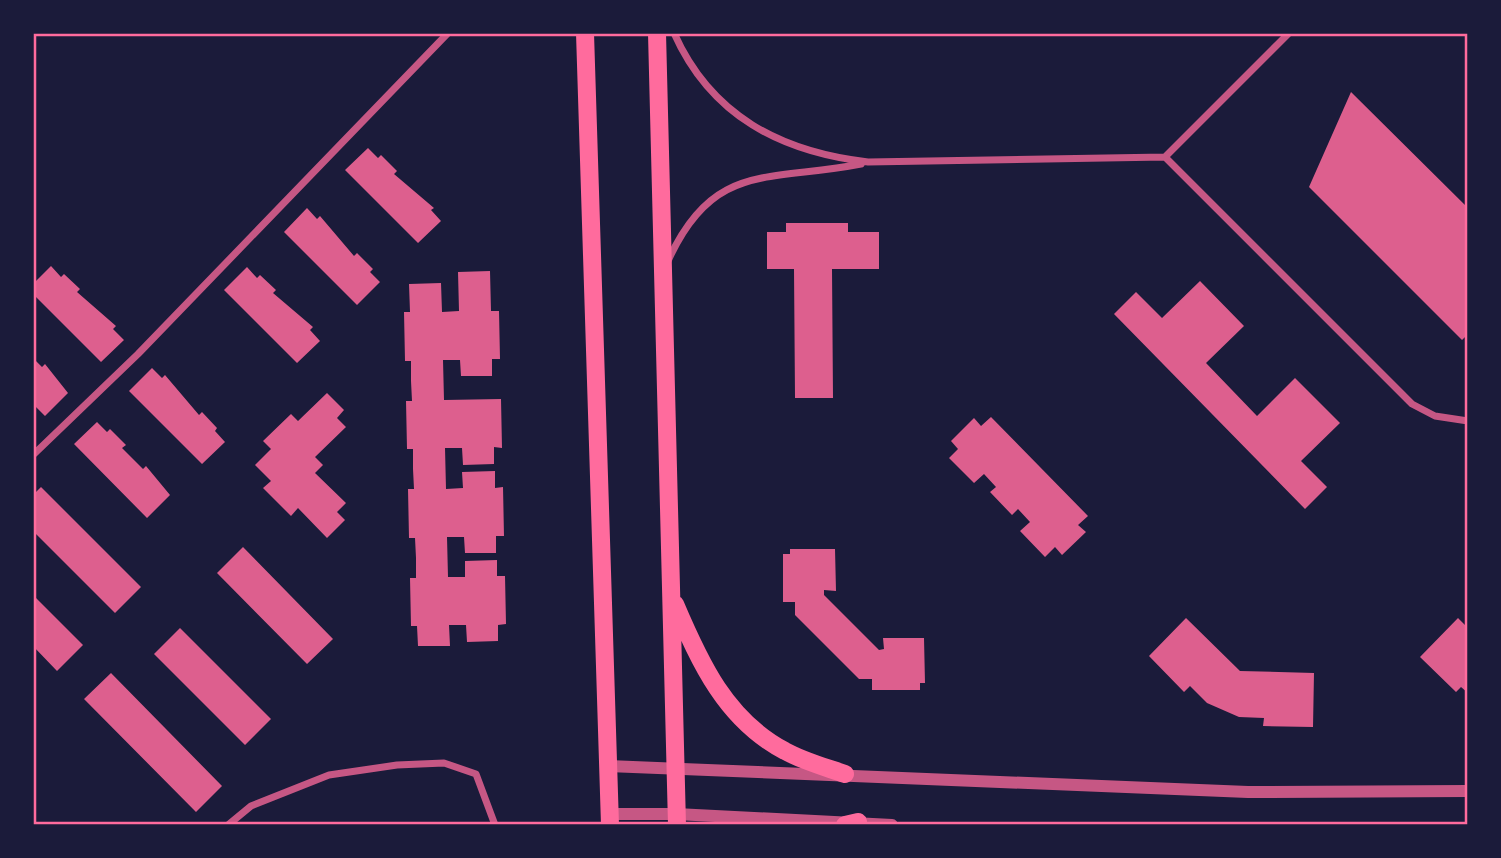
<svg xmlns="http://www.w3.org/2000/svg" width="1501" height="858" font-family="'Nunito Sans',sans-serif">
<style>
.building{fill:#dd5f8e}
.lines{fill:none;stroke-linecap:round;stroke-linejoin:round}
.minor{stroke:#c65784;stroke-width:7}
.tertiary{stroke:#c65784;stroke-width:12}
.primary{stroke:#ff6b9d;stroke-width:18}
.neatline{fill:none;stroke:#ff6b9d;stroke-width:2.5}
</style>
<rect width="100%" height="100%" fill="#1b1b3a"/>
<path class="building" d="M 1351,92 L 1468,208 L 1468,334 L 1462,340 L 1309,187 Z
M 368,148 L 378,158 L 381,155 L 397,171 L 394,174 L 434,208 L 431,210 L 441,221 L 418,243 L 345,170 Z
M 307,208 L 317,219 L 320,216 L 354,256 L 357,253 L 373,269 L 370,272 L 380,282 L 357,305 L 284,232 Z
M 786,223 L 848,223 L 848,232 L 879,232 L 879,269 L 832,269 L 833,398 L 795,398 L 794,269 L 767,269 L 767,232 L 786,232 Z
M 51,266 L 61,277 L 64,274 L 80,289 L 77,292 L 116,326 L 113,329 L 124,340 L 101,362 L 33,294 L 33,284 Z
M 247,267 L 257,278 L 260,275 L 276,290 L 273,293 L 313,327 L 310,330 L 320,341 L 297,363 L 224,290 Z
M 490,271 L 491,311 L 499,311 L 500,359 L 492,359 L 492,376 L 461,376 L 460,360 L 443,360 L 444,400 L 501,399 L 502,448 L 494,447 L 494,464 L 463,465 L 462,448 L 445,448 L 446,489 L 463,488 L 462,472 L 495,471 L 495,488 L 503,487 L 504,536 L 496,536 L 496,553 L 465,553 L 464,537 L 447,537 L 448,577 L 465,577 L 465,561 L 497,560 L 497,576 L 505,576 L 506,624 L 498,625 L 498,641 L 467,642 L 466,625 L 449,625 L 450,646 L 418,646 L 417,626 L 411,626 L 410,578 L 416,578 L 416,558 L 415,538 L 409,538 L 408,489 L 414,489 L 413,469 L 413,449 L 407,449 L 406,401 L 412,401 L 411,381 L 411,361 L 405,361 L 404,312 L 410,312 L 409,284 L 441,283 L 442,312 L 459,311 L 458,272 Z
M 1200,281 L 1244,326 L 1206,363 L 1257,416 L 1295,378 L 1340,423 L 1301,461 L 1327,487 L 1305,509 L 1114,314 L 1136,292 L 1162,318 Z
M 33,358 L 42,367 L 45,364 L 68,393 L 45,416 L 33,404 Z
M 152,368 L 162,378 L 165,375 L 199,415 L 202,412 L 217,428 L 215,431 L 225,442 L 202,464 L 129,391 Z
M 327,393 L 344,410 L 337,418 L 346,427 L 315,457 L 323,465 L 315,473 L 346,503 L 337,512 L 345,520 L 327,538 L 298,508 L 291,516 L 263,488 L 271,481 L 255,465 L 271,449 L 263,441 L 291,414 L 298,421 Z
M 991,417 L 1088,516 L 1078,525 L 1086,532 L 1062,555 L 1055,547 L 1045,557 L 1020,531 L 1030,522 L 1018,509 L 1012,515 L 990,492 L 996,487 L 984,474 L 974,483 L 949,458 L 958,449 L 951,441 L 974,418 L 981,426 Z
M 97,422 L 107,432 L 110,429 L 126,445 L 122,448 L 143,469 L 146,466 L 170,495 L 147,518 L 74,444 Z
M 41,487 L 141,587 L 115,613 L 33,531 L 33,495 Z
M 243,547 L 333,639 L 307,664 L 217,573 Z
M 790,549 L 835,549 L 836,591 L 824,590 L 824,595 L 879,650 L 884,649 L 883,638 L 924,638 L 925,683 L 920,683 L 920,690 L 872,690 L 872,679 L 859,679 L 795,615 L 795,602 L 783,602 L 783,554 L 790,554 Z
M 33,595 L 83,645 L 57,671 L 33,646 Z
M 1186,618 L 1240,671 L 1314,673 L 1313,727 L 1263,726 L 1264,718 L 1239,717 L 1207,703 L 1190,686 L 1184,692 L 1149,656 Z
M 1458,618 L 1468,628 L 1468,693 L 1461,687 L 1456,692 L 1420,657 Z
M 180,628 L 271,719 L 245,745 L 154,654 Z
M 111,673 L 222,786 L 196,812 L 84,699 Z"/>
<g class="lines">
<path class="minor" d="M 674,33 C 711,116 781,152 868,162 L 1165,157 L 1412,404 L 1435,416 L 1468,421
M 1165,157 L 1289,33
M 668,261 C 713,161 769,182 861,164
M 33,455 L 138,354 L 448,33
M 228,825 L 251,806 L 329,775 L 397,765 L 444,763 L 476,774 L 495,825"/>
<path class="tertiary" d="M 608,766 L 1248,792 L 1468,791
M 610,814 L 676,814 L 892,825"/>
<path class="primary" d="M 585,33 L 610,825
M 657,33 L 677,825
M 675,604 C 700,663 726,720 785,751 C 803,761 825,767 845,774
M 845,825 L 858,822"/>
</g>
<rect width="1501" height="858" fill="none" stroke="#1b1b3a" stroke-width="70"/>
<rect x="35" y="35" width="1431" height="788" class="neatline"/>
</svg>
